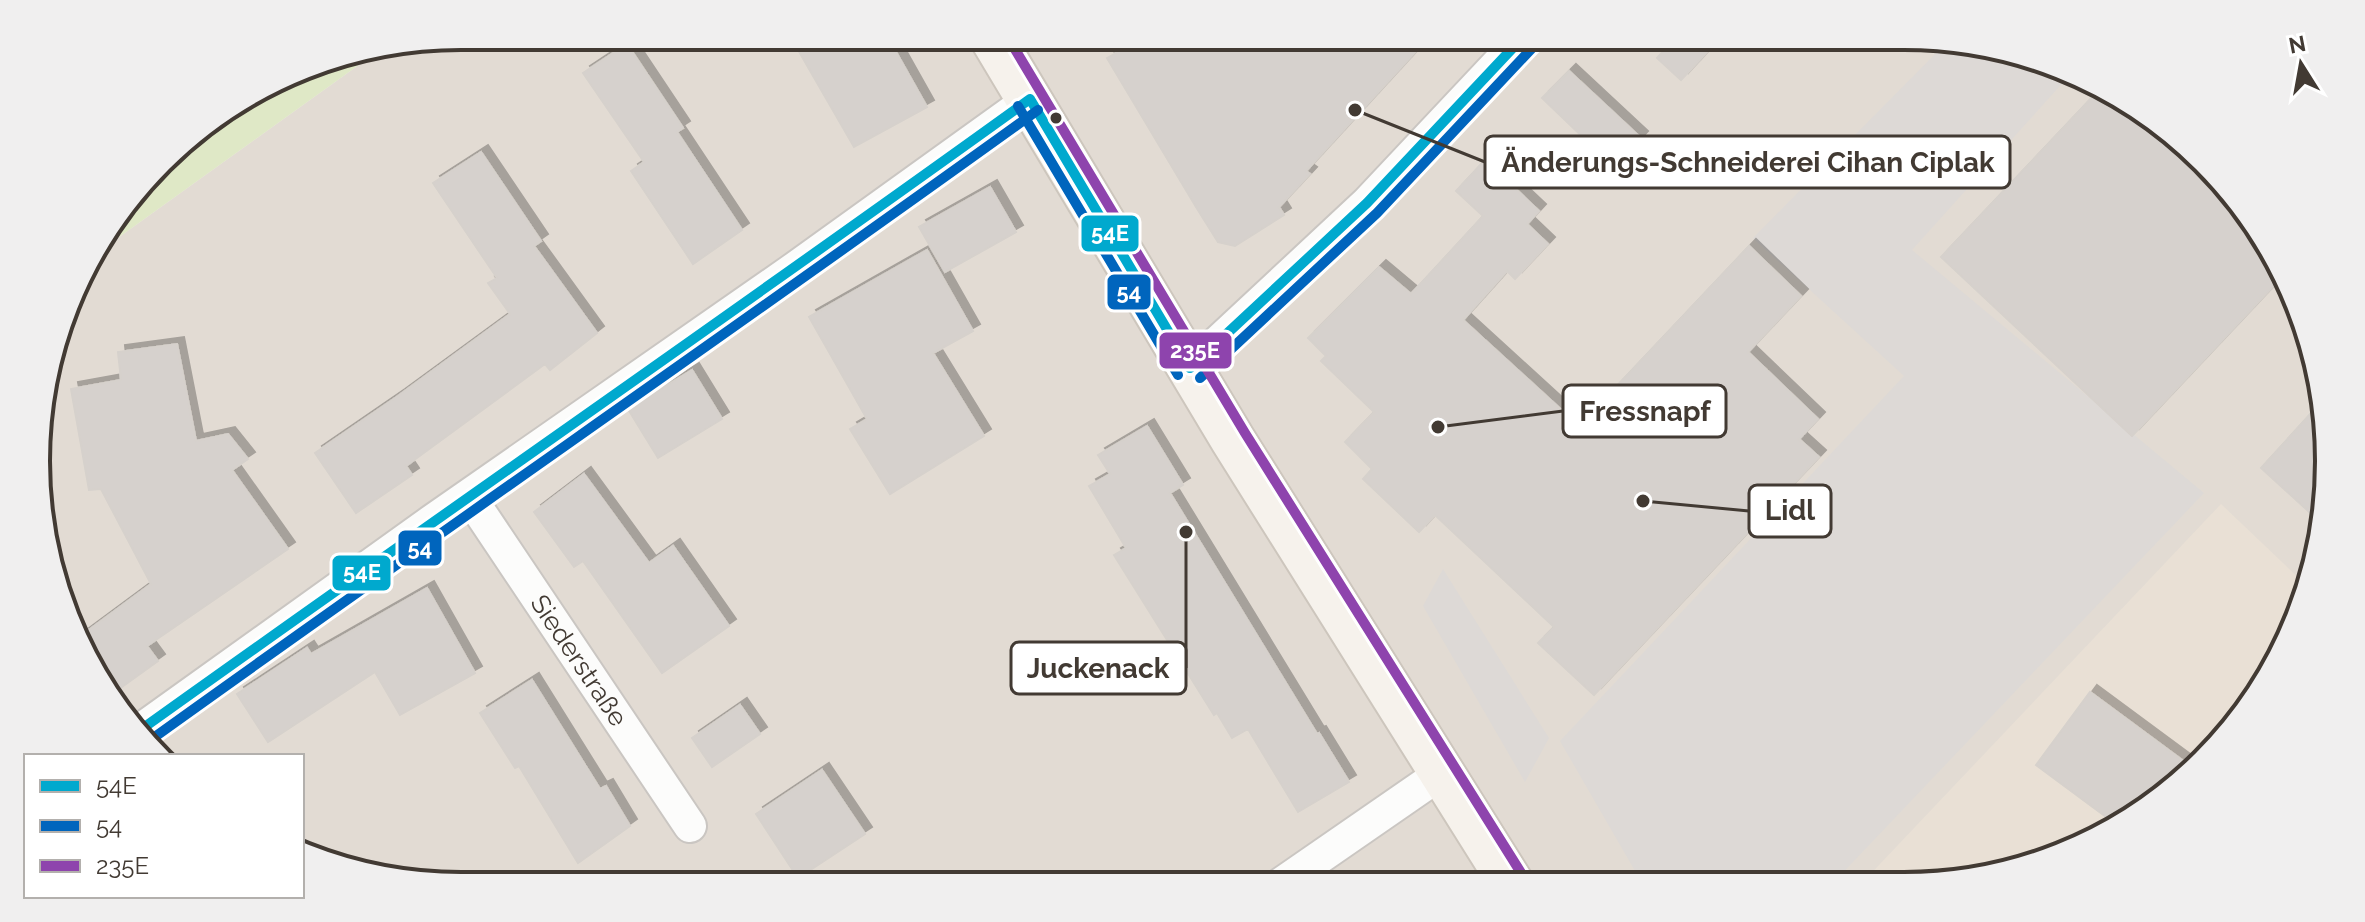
<svg xmlns="http://www.w3.org/2000/svg" width="2365" height="922" font-family="Raleway,sans-serif">
<style>
.residential{fill:#e2dbd3}
.education{fill:#e9e0d5}
.green{fill:#dfe8c6}
.parking{fill:#ddd9d6}
.building{fill:#d6d1cd;stroke:#d6d1cc;stroke-width:2;filter:url(#shadow)}
.lines{fill:none;stroke-linecap:round;stroke-linejoin:round}
.minor-casing{stroke:#cac6c2;stroke-width:36}
.secondary-casing{stroke:#cdc6bd;stroke-width:48}
.minor{stroke:#fcfcfb;stroke-width:32}
.secondary{stroke:#f6f2ec;stroke-width:44}
.bus-1-casing{stroke:#fff;stroke-width:16}
.bus-2-casing{stroke:#fff;stroke-width:16}
.bus-3-casing{stroke:#fff;stroke-width:16}
.bus-1{stroke:#00a9ce;stroke-width:10}
.bus-2{stroke:#0065bd;stroke-width:10}
.bus-3{stroke:#8e44ad;stroke-width:10}
.bus-dot{fill:#423a33;stroke:#fff;stroke-width:3}
.labels{text-anchor:middle;dominant-baseline:central;stroke-width:7;stroke-linejoin:round;paint-order:stroke}
.street-label{font-size:26px;fill:#423a33;stroke:#fff}
.rim{fill:none;stroke:#423a33;stroke-width:4}
.leader{fill:none;stroke:#423a33;stroke-width:3}
.callout-dot{fill:#423a33;stroke:#fff;stroke-width:3}
.callout{fill:#fff;stroke:#423a33;stroke-width:3}
.callout-label{font-size:28px;text-anchor:middle;font-weight:bold;fill:#423a33}
.line-badge{stroke:#fff;stroke-width:3}
.badge-label{font-size:22px;text-anchor:middle;font-weight:bold;fill:#fff}
</style>
<defs>
<filter id="shadow"><feDropShadow dx="7" dy="-7" stdDeviation="0" flood-color="#0004"/></filter>
</defs>
<rect width="100%" height="100%" fill="#eeeae6"/>
<path class="residential" d="M 461,36 L 1904,36 L 2014,51 L 2163,124 L 2272,249 L 2325,406 L 2314,571 L 2258,697 L 2092,842 L 1960,882 L 461,886 L 351,871 L 302,847 L 302,756 L 163,756 L 107,697 L 44,544 L 40,405 L 90,258 L 381,49 Z"/>
<path class="education" d="M 2221,504 L 2305,584 L 2311,579 L 2258,697 L 2185,780 L 2092,842 L 1960,882 L 1862,883 Z"/>
<path class="green" d="M 381,49 L 90,258 L 93,249 L 181,141 L 324,59 Z"/>
<path class="parking" d="M 1947,42 L 2014,51 L 2068,77 L 1912,250 L 2204,493 L 1833,883 L 1642,883 L 1560,741 L 1904,376 L 1753,238 Z
M 1443,569 L 1549,738 L 1525,782 L 1423,606 Z"/>
<path class="building" d="M 790,36 L 887,36 L 927,107 L 854,147 Z
M 1106,36 L 1430,36 L 1306,171 L 1310,174 L 1279,207 L 1284,215 L 1235,246 L 1218,242 L 1196,207 L 1107,58 L 1116,53 Z
M 1677,36 L 1722,36 L 1681,80 L 1657,58 Z
M 627,44 L 683,128 L 677,132 L 742,230 L 693,264 L 631,171 L 644,162 L 583,73 Z
M 1569,71 L 1641,138 L 1614,167 L 1542,98 Z
M 2097,92 L 2163,124 L 2272,249 L 2282,277 L 2132,436 L 1941,257 Z
M 481,152 L 541,241 L 534,246 L 597,333 L 550,370 L 545,364 L 406,466 L 412,475 L 356,513 L 315,453 L 398,396 L 510,314 L 488,283 L 497,278 L 433,183 Z
M 1485,160 L 1539,211 L 1527,224 L 1548,244 L 1515,279 L 1507,271 L 1463,320 L 1579,426 L 1749,246 L 1801,296 L 1748,352 L 1818,419 L 1799,439 L 1819,457 L 1594,695 L 1538,643 L 1554,627 L 1435,515 L 1419,532 L 1363,479 L 1372,469 L 1345,442 L 1374,412 L 1321,361 L 1326,356 L 1308,338 L 1379,267 L 1411,294 L 1483,216 L 1456,191 Z
M 990,187 L 1016,232 L 945,272 L 919,227 Z
M 927,250 L 973,331 L 933,353 L 984,436 L 890,494 L 850,429 L 867,419 L 809,317 Z
M 177,344 L 196,441 L 228,434 L 248,459 L 232,470 L 288,549 L 147,646 L 158,661 L 108,697 L 82,635 L 151,584 L 101,489 L 89,490 L 71,389 L 121,380 L 118,352 Z
M 692,370 L 722,419 L 658,458 L 628,409 Z
M 2323,400 L 2325,406 L 2318,520 L 2261,468 Z
M 1147,426 L 1183,485 L 1170,493 L 1317,734 L 1319,733 L 1349,782 L 1298,812 L 1248,729 L 1232,738 L 1217,713 L 1214,715 L 1114,555 L 1126,548 L 1089,486 L 1110,474 L 1098,455 Z
M 584,474 L 649,563 L 673,546 L 729,626 L 662,673 L 583,561 L 574,567 L 534,512 Z
M 427,588 L 475,673 L 400,715 L 375,672 L 268,742 L 237,694 L 307,648 L 311,654 Z
M 532,680 L 600,789 L 606,786 L 630,826 L 578,863 L 519,766 L 515,768 L 480,713 Z
M 2090,692 L 2194,769 L 2185,780 L 2117,825 L 2036,765 Z
M 740,705 L 760,734 L 712,767 L 692,738 Z
M 822,770 L 865,834 L 798,878 L 756,814 Z"/>
<g class="lines">
<defs>
<g id="minor">
<path d="M 1190,368 L 1367,203 L 1524,36"/>
<path id="s1" d="M 469,496 L 690,826"/>
<path d="M 139,731 L 432,521 L 791,271 L 1030,99"/>
<path d="M 1281,884 L 1443,772"/>
</g>
<path id="secondary" d="M 991,36 L 1233,440 L 1511,883"/>
</defs>
<use href="#minor" class="minor-casing"/>
<use href="#secondary" class="secondary-casing"/>
<use href="#minor" class="minor"/>
<use href="#secondary" class="secondary"/>
<defs>
<path id="bus-1" d="M 1030,99 L 1190,368
M 1190,368 L 1367,203 L 1524,36
M 139,731 C 435,519 735,312 1030,99"/>
<path id="bus-2" d="M 1018,106 L 1178,375
M 1200,378 L 1377,213 L 1534,46
M 149,741 C 444,529 743,323 1038,110"/>
<path id="bus-3" d="M 1007,36 L 1245,433 L 1523,876"/>
</defs>
<use href="#bus-1" class="bus-1-casing"/>
<use href="#bus-2" class="bus-2-casing"/>
<use href="#bus-3" class="bus-3-casing"/>
<use href="#bus-1" class="bus-1"/>
<use href="#bus-2" class="bus-2"/>
<use href="#bus-3" class="bus-3"/>
</g>
<circle class="bus-dot" cx="1056" cy="118" r="7"/>
<g class="labels">
<g class="street-label">
<text stroke="none"><textPath href="#s1" startOffset="198">Siederstraße</textPath></text>
</g>
</g>
<path d="M0 0H2365V922H0ZM461 50H1904A411 411 0 0 1 2315 461V461A411 411 0 0 1 1904 872H461A411 411 0 0 1 50 461V461A411 411 0 0 1 461 50Z" fill="#f0efef" fill-rule="evenodd"/>
<path class="rim" d="M461 50H1904A411 411 0 0 1 2315 461V461A411 411 0 0 1 1904 872H461A411 411 0 0 1 50 461V461A411 411 0 0 1 461 50Z"/>
<path class="leader" d="M1355 110L1485 162M1438 427L1563 411M1643 501L1749 511M1186 532L1186 668"/>
<g class="callout-dot">
<circle cx="1355" cy="110" r="8"/>
<circle cx="1438" cy="427" r="8"/>
<circle cx="1643" cy="501" r="8"/>
<circle cx="1186" cy="532" r="8"/>
</g>
<g class="callout">
<rect x="1485" y="136" width="525" height="52" rx="8"/>
<rect x="1563" y="385" width="163" height="52" rx="8"/>
<rect x="1749" y="485" width="82" height="52" rx="8"/>
<rect x="1011" y="642" width="175" height="52" rx="8"/>
</g>
<g class="callout-label">
<text x="1748" y="172">Änderungs-Schneiderei Cihan Ciplak</text>
<text x="1645" y="421">Fressnapf</text>
<text x="1790" y="520">Lidl</text>
<text x="1098" y="678">Juckenack</text>
</g>
<g class="line-badge">
<rect x="1080" y="214" width="60" height="39" rx="8" fill="#00a9ce"/>
<rect x="1106" y="273" width="46" height="38" rx="8" fill="#0065bd"/>
<rect x="1158" y="331" width="75" height="39" rx="8" fill="#8e44ad"/>
<rect x="397" y="529" width="46" height="38" rx="8" fill="#0065bd"/>
<rect x="331" y="554" width="61" height="38" rx="8" fill="#00a9ce"/>
</g>
<g class="badge-label">
<text x="1110" y="241">54E</text>
<text x="1129" y="300">54</text>
<text x="1195" y="358">235E</text>
<text x="420" y="556">54</text>
<text x="362" y="580">54E</text>
</g>
<rect x="24" y="754" width="280" height="144" fill="#ffffff" stroke="#b3b0ad" stroke-width="2"/>
<rect x="40" y="780" width="40" height="12" fill="#00a9ce" stroke="#b3b0ad" stroke-width="2"/>
<text x="96" y="794" font-size="24" fill="#423a33">54E</text>
<rect x="40" y="820" width="40" height="12" fill="#0065bd" stroke="#b3b0ad" stroke-width="2"/>
<text x="96" y="834" font-size="24" fill="#423a33">54</text>
<rect x="40" y="860" width="40" height="12" fill="#8e44ad" stroke="#b3b0ad" stroke-width="2"/>
<text x="96" y="874" font-size="24" fill="#423a33">235E</text>
<g transform="translate(2301 64) rotate(349)" stroke="#ffffff" stroke-width="6" paint-order="stroke">
<path d="M0-6L14 30L0 20L-14 30Z" fill="#423a33"/>
<text y="-12" font-size="22" font-weight="bold" text-anchor="middle" fill="#423a33">N</text>
</g>
</svg>
